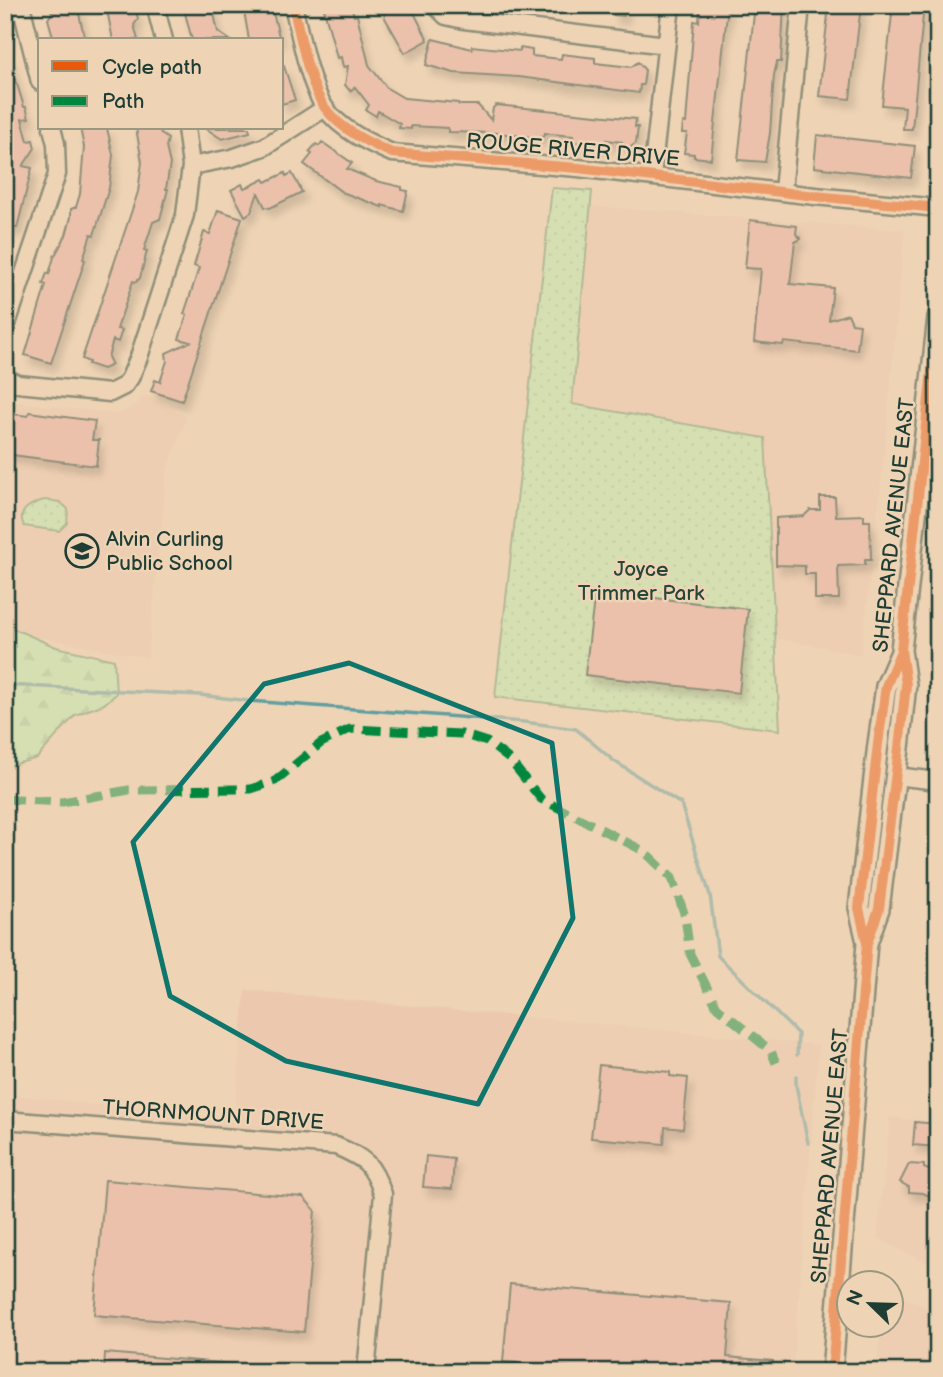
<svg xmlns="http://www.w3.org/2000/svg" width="943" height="1377" font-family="'Balsamiq Sans',sans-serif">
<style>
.built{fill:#ecc8af}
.forest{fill:url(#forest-firs);stroke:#6c9672;stroke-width:2}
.park{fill:url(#park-dots);stroke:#6c9672;stroke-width:2}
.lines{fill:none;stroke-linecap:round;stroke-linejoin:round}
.stream{stroke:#629ea0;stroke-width:3.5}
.building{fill:#e6aca1;stroke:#1f3d34;stroke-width:2;filter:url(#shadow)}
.minor-casing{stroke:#1f3d34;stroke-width:21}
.major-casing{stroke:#1f3d34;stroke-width:24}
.minor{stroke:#eed4b5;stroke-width:16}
.major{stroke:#eed4b5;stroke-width:19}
.quiet{stroke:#00873e;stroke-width:9;stroke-dasharray:18 9;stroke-linecap:butt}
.cycleway-casing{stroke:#eed4b5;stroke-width:15}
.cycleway{stroke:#e8590c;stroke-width:10}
.marked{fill:none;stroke:#0f766e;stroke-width:5;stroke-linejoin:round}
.labels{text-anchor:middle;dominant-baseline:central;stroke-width:5;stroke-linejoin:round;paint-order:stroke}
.street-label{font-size:21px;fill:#1f3d34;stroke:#eed4b5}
.poi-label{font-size:21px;fill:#1f3d34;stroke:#eed4b5;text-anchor:start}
.park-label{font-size:21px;fill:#27463a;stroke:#eed4b5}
</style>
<defs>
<pattern id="forest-firs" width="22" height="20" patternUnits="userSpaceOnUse" patternTransform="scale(1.75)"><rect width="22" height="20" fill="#b8eeb0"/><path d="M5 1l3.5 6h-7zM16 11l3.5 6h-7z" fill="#9ecd98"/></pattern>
<pattern id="park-dots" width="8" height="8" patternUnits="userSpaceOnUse" patternTransform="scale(1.75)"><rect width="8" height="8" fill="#b8eeb0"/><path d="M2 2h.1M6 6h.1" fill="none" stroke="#9ecd98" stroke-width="1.8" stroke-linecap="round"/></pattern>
<filter id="shadow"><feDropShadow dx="4.5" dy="8" stdDeviation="3.5" flood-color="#0004"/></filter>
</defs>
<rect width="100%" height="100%" fill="#eed4b5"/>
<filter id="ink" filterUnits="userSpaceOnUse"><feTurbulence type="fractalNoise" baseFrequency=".0143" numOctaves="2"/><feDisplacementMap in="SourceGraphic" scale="14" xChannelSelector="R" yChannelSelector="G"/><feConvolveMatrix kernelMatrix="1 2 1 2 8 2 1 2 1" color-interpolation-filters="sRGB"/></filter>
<g filter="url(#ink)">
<path class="built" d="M 591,206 L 905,230 L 884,458 L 861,655 L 775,638 L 765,438 L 571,405 Z
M 145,395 L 187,417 L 167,471 L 148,658 L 5,631 L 5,401 L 119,414 L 135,405 Z
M 245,990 L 819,1045 L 793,1372 L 5,1372 L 5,1094 L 234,1120 Z
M 890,1117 L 938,1122 L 938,1269 L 877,1238 Z
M 891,1291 L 938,1313 L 938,1372 L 877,1372 L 880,1325 L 890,1324 Z"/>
<path class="forest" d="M 5,625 L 56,647 L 114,660 L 116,694 L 104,704 L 75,715 L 37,758 L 5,767 Z"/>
<path class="park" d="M 552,188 L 592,191 L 572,404 L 765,438 L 780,730 L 495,697 Z
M 44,500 L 60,502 L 68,509 L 67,523 L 59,531 L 24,526 C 16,510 31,504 44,500 Z"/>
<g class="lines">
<path class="stream" d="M 5,685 L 200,695 L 249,701 L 524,722 L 576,729 L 614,761 L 681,804 L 710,895 L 718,956 L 798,1034 L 797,1055
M 796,1076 L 796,1085 L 808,1143"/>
</g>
<path class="building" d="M 50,5 L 77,5 L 85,40 L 54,40 L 48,19 L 52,13 Z
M 106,5 L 129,5 L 131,10 L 137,14 L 138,19 L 134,25 L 138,40 L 113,40 Z
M 183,5 L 212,5 L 218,32 L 230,40 L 192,40 Z
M 243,5 L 271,5 L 280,40 L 249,40 Z
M 323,5 L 351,5 L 354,16 L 357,15 L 369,65 L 387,88 L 404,98 L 458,103 L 459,105 L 478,105 L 491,120 L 493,108 L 496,105 L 636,119 L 635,127 L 638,127 L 636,143 L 628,149 L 622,142 L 606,140 L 606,146 L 594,145 L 573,142 L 573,136 L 551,134 L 545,133 L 544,136 L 539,138 L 498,133 L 448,132 L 448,128 L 411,126 L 411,129 L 399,128 L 400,124 L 378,111 L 376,116 L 366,110 L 369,105 L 355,87 L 350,91 L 345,85 L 348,66 L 343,67 L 341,57 L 337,58 Z
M 382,5 L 410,5 L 428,40 L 405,53 L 385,18 Z
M 615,5 L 625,5 L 624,16 L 614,15 Z
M 704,5 L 728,5 L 711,159 L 694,157 L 694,154 L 684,153 L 687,133 L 682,133 L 683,122 L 686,123 L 694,21 L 699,22 L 700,8 L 703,9 Z
M 755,5 L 784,5 L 781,62 L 777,62 L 774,75 L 770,133 L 765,162 L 738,160 Z
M 829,5 L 861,5 L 850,99 L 819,96 Z
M 893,5 L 924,5 L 912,129 L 903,129 L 905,107 L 882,105 Z
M 433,39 L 472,49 L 472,46 L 520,51 L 520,48 L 532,50 L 532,56 L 561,59 L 562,54 L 595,58 L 595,63 L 631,67 L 638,62 L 645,70 L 643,85 L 640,85 L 639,93 L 519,77 L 454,73 L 426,65 Z
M 5,58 L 10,58 L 16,84 L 17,84 L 24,107 L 26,107 L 29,118 L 22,119 L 28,141 L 33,140 L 35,148 L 23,166 L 32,168 L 17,228 L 5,225 Z
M 284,66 L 295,100 L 282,104 L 282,67 Z
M 80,128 L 107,128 L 113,155 L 109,188 L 94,235 L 91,234 L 83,259 L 85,260 L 51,363 L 25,355 L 46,285 L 43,284 L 47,273 L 49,274 L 54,257 L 66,235 L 71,217 L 71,209 L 76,207 L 80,194 L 84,147 Z
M 136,128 L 159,128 L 161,134 L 168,139 L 166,147 L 170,164 L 166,189 L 168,189 L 160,219 L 153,222 L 144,250 L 147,251 L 140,278 L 136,282 L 133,281 L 117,329 L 122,330 L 118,342 L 113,340 L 108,357 L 112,365 L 103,369 L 88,364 L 89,362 L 82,359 L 138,192 L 142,162 Z
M 205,128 L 249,128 L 250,132 L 222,139 Z
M 817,135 L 915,146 L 911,178 L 814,167 Z
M 322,142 L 352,163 L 347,169 L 376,181 L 402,187 L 402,190 L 408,191 L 403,211 L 382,205 L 382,207 L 342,192 L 304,164 L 312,154 L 309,152 L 316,144 L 319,146 Z
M 285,173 L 286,176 L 292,173 L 302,192 L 270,208 L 265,207 L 258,193 L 251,212 L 245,216 L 231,190 L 242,184 L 244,188 L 250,186 L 264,179 L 266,182 Z
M 218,210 L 242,218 L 182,401 L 151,391 L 155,380 L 160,382 L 167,361 L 166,353 L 190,342 L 179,339 L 187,315 L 184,314 L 199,268 L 194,266 L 204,232 L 210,234 Z
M 750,220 L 797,226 L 796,234 L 801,239 L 795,242 L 790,284 L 833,288 L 829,320 L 848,314 L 852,323 L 860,324 L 857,350 L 784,342 L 783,345 L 754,342 L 761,269 L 745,268 Z
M 29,412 L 95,421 L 92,440 L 99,440 L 96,466 L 5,454 L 5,413 L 28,416 Z
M 820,497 L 835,497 L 836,516 L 864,515 L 864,521 L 870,521 L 871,560 L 865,560 L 865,565 L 838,566 L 839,599 L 815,599 L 815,574 L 805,574 L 805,566 L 776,565 L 776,518 L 804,516 L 810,510 L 820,510 Z
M 595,591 L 748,609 L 739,693 L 585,675 Z
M 599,1065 L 670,1072 L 670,1076 L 688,1078 L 683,1129 L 665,1127 L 664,1144 L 591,1138 Z
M 915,1122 L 938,1124 L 938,1147 L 913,1145 Z
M 426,1156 L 454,1159 L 452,1189 L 423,1187 Z
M 909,1164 L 924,1165 L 924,1168 L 938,1174 L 938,1200 L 923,1193 L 909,1192 L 909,1187 L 900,1182 Z
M 105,1180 L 303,1197 L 315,1210 L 304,1332 L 94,1315 Z
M 510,1284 L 731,1303 L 727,1357 L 773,1361 L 772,1372 L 624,1372 L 503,1362 Z
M 105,1353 L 233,1364 L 233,1372 L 104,1372 Z"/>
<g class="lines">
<defs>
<path id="minor" d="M 21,5 L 40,82
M 155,5 L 164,40
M 293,5 C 300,34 309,85 325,108 C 341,130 369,143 392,153 L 578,168 L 815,196 L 938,208
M 435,5 L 446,16 L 464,20 L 666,45
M 191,166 L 232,158 L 264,147 L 325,108
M 652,175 L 671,5
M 783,191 L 801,5
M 5,330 L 57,174 L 56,144 L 52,128
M 5,377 L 18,384 L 110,393 L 124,386 L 130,378 L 139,357 L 185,215 L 191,166 L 186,128
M 895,776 L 938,781
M 5,1120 L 336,1146 C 366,1159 372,1163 383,1194 L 366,1372"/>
<path id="major" d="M 867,942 L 859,908 L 878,744 L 886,686 L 901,652
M 832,1372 L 867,943 L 879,909 L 899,748 L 906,685 L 901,650 L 938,317"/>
</defs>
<use href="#minor" class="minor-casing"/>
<use href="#major" class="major-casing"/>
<use href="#minor" class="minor"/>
<use href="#major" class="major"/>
<path class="quiet" d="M 5,799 L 62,802 L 129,790 L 251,789 L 275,781 L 321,743 L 350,729 L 462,734 L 487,742 L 509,759 L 541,799 L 644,851 L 672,878 L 685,916 L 690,954 L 717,1007 L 771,1051 L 776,1063"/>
<defs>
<path id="cycleway" d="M 293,5 C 300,34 309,85 325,108 C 341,130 369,143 392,153 L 578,168 L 815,196 L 938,208
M 867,943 L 859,908 L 878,744 L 886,686 L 901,651
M 832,1372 L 867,943 L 879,909 L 899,748 L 906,685 L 901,650 L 938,317"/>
</defs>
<use href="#cycleway" class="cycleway-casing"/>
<use href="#cycleway" class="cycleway"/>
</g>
</g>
<path d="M0 0H943V1377H0ZM 349,663 L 552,743 L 573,918 L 478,1104 L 286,1061 L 170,996 L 133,842 L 264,684 Z" fill="#eed4b5" fill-opacity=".55" fill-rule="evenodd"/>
<path class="marked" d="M 349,663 L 552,743 L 573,918 L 478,1104 L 286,1061 L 170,996 L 133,842 L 264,684 Z"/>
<defs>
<symbol id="school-ring" viewBox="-11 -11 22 22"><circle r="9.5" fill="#eed4b5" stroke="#1f3d34" stroke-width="1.5"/><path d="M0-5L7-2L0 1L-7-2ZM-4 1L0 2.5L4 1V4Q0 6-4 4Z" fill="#1f3d34"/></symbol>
</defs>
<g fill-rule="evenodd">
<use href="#school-ring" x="63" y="532" width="38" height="38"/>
</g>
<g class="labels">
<g class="street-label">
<text transform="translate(573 150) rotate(5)">ROUGE RIVER DRIVE</text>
<text transform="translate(894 525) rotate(-84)">SHEPPARD AVENUE EAST</text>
<text transform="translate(213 1115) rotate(4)">THORNMOUNT DRIVE</text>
<text transform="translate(830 1156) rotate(-85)">SHEPPARD AVENUE EAST</text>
</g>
<g class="poi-label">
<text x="106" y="539">Alvin Curling<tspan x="106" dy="24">Public School</tspan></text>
</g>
<g class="park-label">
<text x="641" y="569">Joyce<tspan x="641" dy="24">Trimmer Park</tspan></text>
</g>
</g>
<rect width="943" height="1377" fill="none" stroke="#eed4b5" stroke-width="28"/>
<rect x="14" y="14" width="915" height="1349" fill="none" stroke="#1f3d34" stroke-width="2.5" filter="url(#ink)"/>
<rect x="38" y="38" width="245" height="91" fill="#eed4b5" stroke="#9b9881" stroke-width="2"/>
<rect x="52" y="61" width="35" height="10" fill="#e8590c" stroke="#9b9881" stroke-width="2"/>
<text x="102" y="74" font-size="21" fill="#1f3d34">Cycle path</text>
<rect x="52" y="96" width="35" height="10" fill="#00873e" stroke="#9b9881" stroke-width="2"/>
<text x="102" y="108" font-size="21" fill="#1f3d34">Path</text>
<g transform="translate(870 1304) rotate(293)"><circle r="33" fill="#eed4b5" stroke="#9b9881" stroke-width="2"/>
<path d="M0-5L12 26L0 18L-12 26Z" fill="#1f3d34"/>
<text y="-10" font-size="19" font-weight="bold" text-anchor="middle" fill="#1f3d34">N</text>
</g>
</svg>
